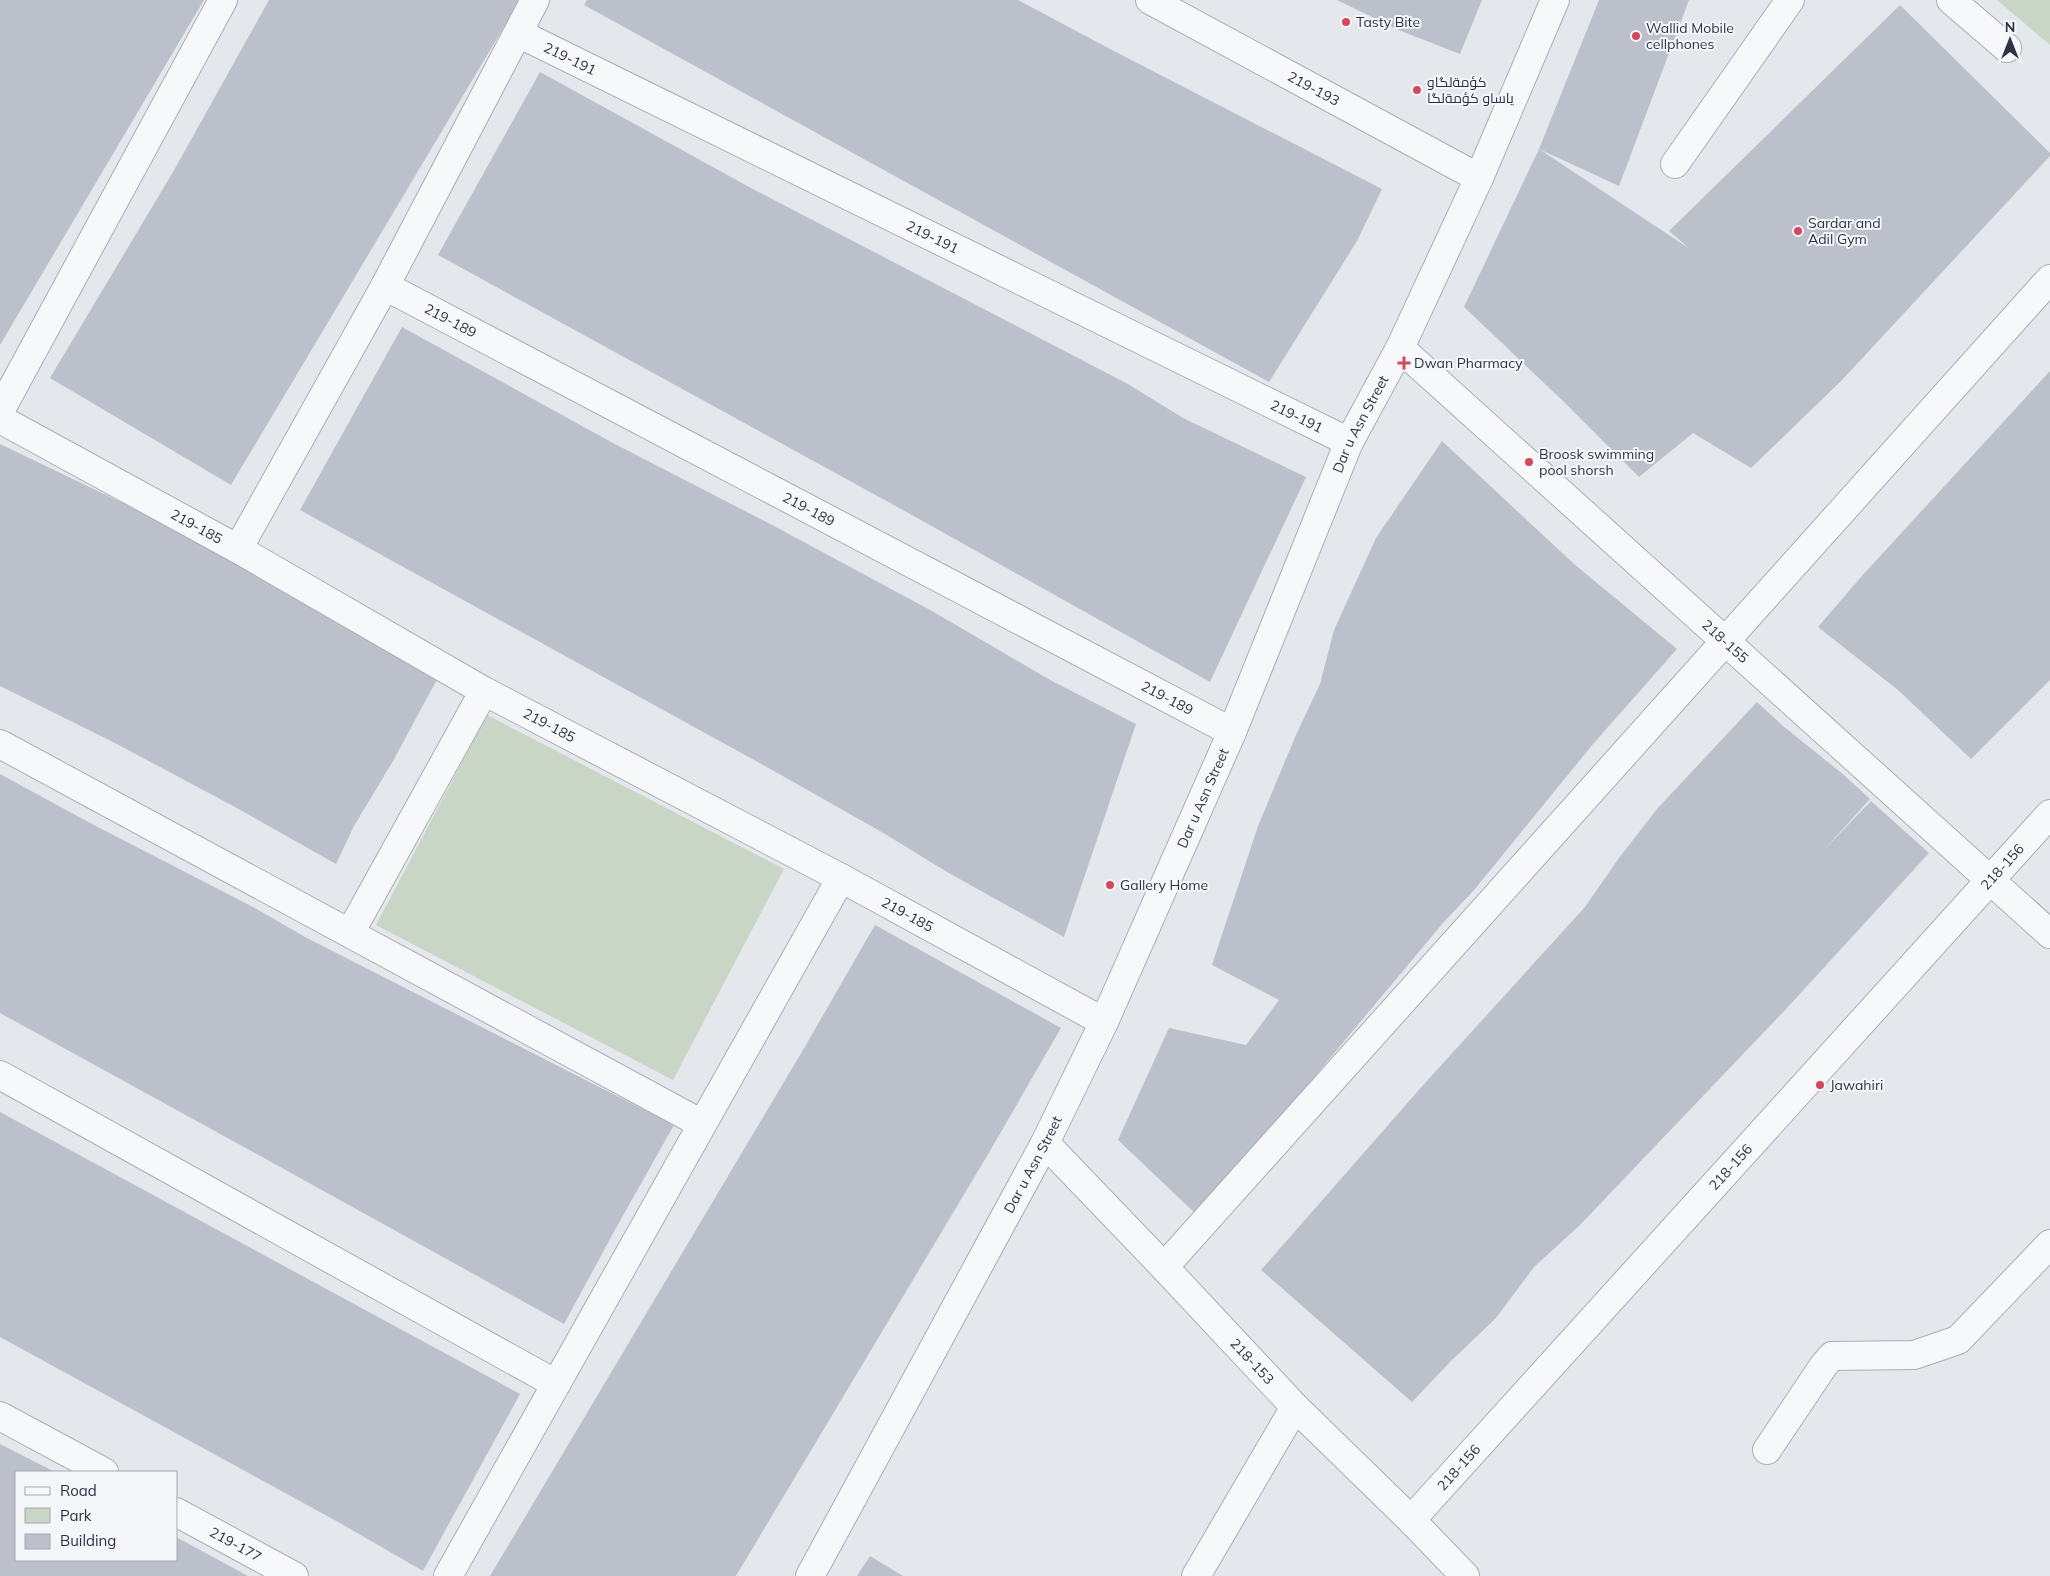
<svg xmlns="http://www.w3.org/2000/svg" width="2050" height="1576" font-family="Mulish,Cairo,sans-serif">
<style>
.green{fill:#c9d6c5}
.building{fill:#bbc0ca}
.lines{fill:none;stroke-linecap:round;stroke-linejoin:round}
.minor-casing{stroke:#a9aeb7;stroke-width:30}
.minor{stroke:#f7f8fa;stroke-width:28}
.poi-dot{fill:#d1495b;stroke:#f4f6f9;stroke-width:2}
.labels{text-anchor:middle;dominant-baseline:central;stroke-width:4;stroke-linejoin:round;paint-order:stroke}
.poi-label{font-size:14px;fill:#2b3445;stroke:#f4f6f9;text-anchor:start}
.street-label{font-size:14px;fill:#2b3445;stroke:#f4f6f9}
</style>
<rect width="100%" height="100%" fill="#e4e7ec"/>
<path class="green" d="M 1997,0 L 2050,0 L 2050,45 Z
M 487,715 L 784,869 L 673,1080 L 376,925 Z"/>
<path class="building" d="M 0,0 L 204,0 L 0,345 Z
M 269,0 L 520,0 L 231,485 L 50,378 L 173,172 Z
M 587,0 L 1018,0 L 1110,49 L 1382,189 L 1357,241 L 1269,382 L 584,5 Z
M 1337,0 L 1482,0 L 1460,54 L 1401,31 Z
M 1599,0 L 1689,0 L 1619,186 L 1539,149 Z
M 1900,5 L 2050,153 L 2050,156 L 1842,380 L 1751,468 L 1693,433 L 1639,477 L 1563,401 L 1464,307 L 1539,149 L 1690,249 L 1669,231 Z
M 540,72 L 751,188 L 1128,384 L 1183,418 L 1306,477 L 1210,682 L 912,515 L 438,255 Z
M 402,327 L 613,443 L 774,526 L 932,611 L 1052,681 L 1136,724 L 1064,937 L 947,872 L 885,834 L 774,771 L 300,510 Z
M 2050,371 L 2050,680 L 1971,759 L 1898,690 L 1818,627 L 1861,577 Z
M 1442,441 L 1574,564 L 1677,649 L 1593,744 L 1475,889 L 1443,923 L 1198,1216 L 1118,1140 L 1169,1028 L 1246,1045 L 1279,1000 L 1212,965 L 1258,826 L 1296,735 L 1320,684 L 1334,630 L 1376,538 Z
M 0,444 L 156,519 L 441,672 L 393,761 L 354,826 L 336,864 L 235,807 L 115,743 L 0,686 Z
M 1757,702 L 1783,726 L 1844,775 L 1870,799 L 1822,852 L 1871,801 L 1929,853 L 1786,1009 L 1580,1225 L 1534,1267 L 1496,1318 L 1451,1361 L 1412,1402 L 1261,1270 L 1425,1083 L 1585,907 L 1619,858 L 1657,809 Z
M 0,774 L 92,824 L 253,907 L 305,937 L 674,1125 L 616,1228 L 564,1324 L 253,1152 L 257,1143 L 253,1152 L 0,1013 Z
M 875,925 L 1061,1028 L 987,1156 L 736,1576 L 490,1576 L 803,1050 Z
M 0,1112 L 520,1394 L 423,1571 L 340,1523 L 0,1337 Z
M 0,1444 L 55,1472 L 16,1472 L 16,1560 L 176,1560 L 176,1537 L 248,1576 L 0,1576 Z
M 870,1556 L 903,1576 L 857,1576 Z"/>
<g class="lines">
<defs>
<g id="minor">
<path id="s1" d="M 1150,0 L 1479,178"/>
<path d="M 1951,0 L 2007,48"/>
<path id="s2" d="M 518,33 L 1349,442"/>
<path d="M 1675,164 L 1790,0"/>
<path id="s3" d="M 385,286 L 1232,732"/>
<path id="s4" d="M 1400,348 L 2050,934"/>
<path d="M 0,411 L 223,0"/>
<path id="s5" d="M 0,419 L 238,549 L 484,691 L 841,878 L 1104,1022"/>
<path d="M 238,549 L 385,286 L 535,0"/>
<path d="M 0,744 L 702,1124"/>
<path d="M 350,933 L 484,691"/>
<path d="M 0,1075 L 556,1384"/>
<path id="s6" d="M 1045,1143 L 1164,1267 L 1295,1407 L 1411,1520 L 1465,1576"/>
<path d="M 1164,1267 L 2050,279"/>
<path d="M 0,1416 L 104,1472"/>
<path d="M 1767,1450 L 1824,1365 L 1832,1356 L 1914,1355 L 1958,1340 L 2050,1244"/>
<path id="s7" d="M 176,1512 L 294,1576"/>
<path id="s8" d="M 1411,1520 L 2050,814"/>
<path d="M 448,1576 L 841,878"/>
<path id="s9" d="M 810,1576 L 1045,1143 L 1104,1022 L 1232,732 L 1349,442 L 1400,348 L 1479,178 L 1555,0"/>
<path d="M 1196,1576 L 1295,1407"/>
</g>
</defs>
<use href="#minor" class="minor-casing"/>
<use href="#minor" class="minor"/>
</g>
<g class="poi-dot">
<circle cx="1346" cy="22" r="5"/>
<circle cx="1636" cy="36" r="5"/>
<circle cx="1417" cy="90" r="5"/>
<circle cx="1798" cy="231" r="5"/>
<path d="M1401.5 355.5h5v5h5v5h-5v5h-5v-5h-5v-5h5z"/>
<circle cx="1529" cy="462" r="5"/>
<circle cx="1110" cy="885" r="5"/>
<circle cx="1820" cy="1085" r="5"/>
</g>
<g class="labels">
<g class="poi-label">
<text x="1356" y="22">Tasty Bite</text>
<text x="1646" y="28">Wallid Mobile<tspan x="1646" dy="16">cellphones</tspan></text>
<text x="1427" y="82">كؤمةلگاو<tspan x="1427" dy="16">ياساو كؤمةلگا</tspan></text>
<text x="1808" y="223">Sardar and<tspan x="1808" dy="16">Adil Gym</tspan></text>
<text x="1414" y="363">Dwan Pharmacy</text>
<text x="1539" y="454">Broosk swimming<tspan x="1539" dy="16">pool shorsh</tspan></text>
<text x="1120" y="885">Gallery Home</text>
<text x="1830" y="1085">Jawahiri</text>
</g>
<g class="street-label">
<text stroke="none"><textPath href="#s2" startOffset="58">219-191</textPath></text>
<text stroke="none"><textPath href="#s1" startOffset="186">219-193</textPath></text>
<text stroke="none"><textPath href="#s2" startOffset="462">219-191</textPath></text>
<text stroke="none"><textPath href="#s3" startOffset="74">219-189</textPath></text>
<text stroke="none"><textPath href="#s2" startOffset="868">219-191</textPath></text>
<text stroke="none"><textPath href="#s9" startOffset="1278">Dar u Asn Street</textPath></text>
<text stroke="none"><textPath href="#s3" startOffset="479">219-189</textPath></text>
<text stroke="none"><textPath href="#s5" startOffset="224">219-185</textPath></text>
<text stroke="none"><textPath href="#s4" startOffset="438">218-155</textPath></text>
<text stroke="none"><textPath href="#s3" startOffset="884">219-189</textPath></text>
<text stroke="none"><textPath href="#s5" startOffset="629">219-185</textPath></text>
<text stroke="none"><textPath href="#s9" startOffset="872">Dar u Asn Street</textPath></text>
<text stroke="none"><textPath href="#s8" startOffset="881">218-156</textPath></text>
<text stroke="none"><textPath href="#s5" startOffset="1034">219-185</textPath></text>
<text stroke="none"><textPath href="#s9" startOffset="468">Dar u Asn Street</textPath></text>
<text stroke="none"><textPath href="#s8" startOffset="476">218-156</textPath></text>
<text stroke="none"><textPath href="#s6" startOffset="301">218-153</textPath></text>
<text stroke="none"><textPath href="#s8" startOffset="71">218-156</textPath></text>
<text stroke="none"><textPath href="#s7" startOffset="68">219-177</textPath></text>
</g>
</g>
<rect x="15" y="1471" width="162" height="90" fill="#f4f6f9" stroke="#a4a8b1"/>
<rect x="25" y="1487" width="25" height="8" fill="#f7f8fa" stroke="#a4a8b1"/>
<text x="60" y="1496" font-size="15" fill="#2b3445">Road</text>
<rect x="25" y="1508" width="25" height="15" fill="#c9d6c5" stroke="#a4a8b1"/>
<text x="60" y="1521" font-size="15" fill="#2b3445">Park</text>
<rect x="25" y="1534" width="25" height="15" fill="#bbc0ca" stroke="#a4a8b1"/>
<text x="60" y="1546" font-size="15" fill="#2b3445">Building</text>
<g transform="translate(2010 40)" stroke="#f4f6f9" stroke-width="4" paint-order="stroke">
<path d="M0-4L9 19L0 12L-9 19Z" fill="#2b3445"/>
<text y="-8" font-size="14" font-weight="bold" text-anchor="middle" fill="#2b3445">N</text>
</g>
</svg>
